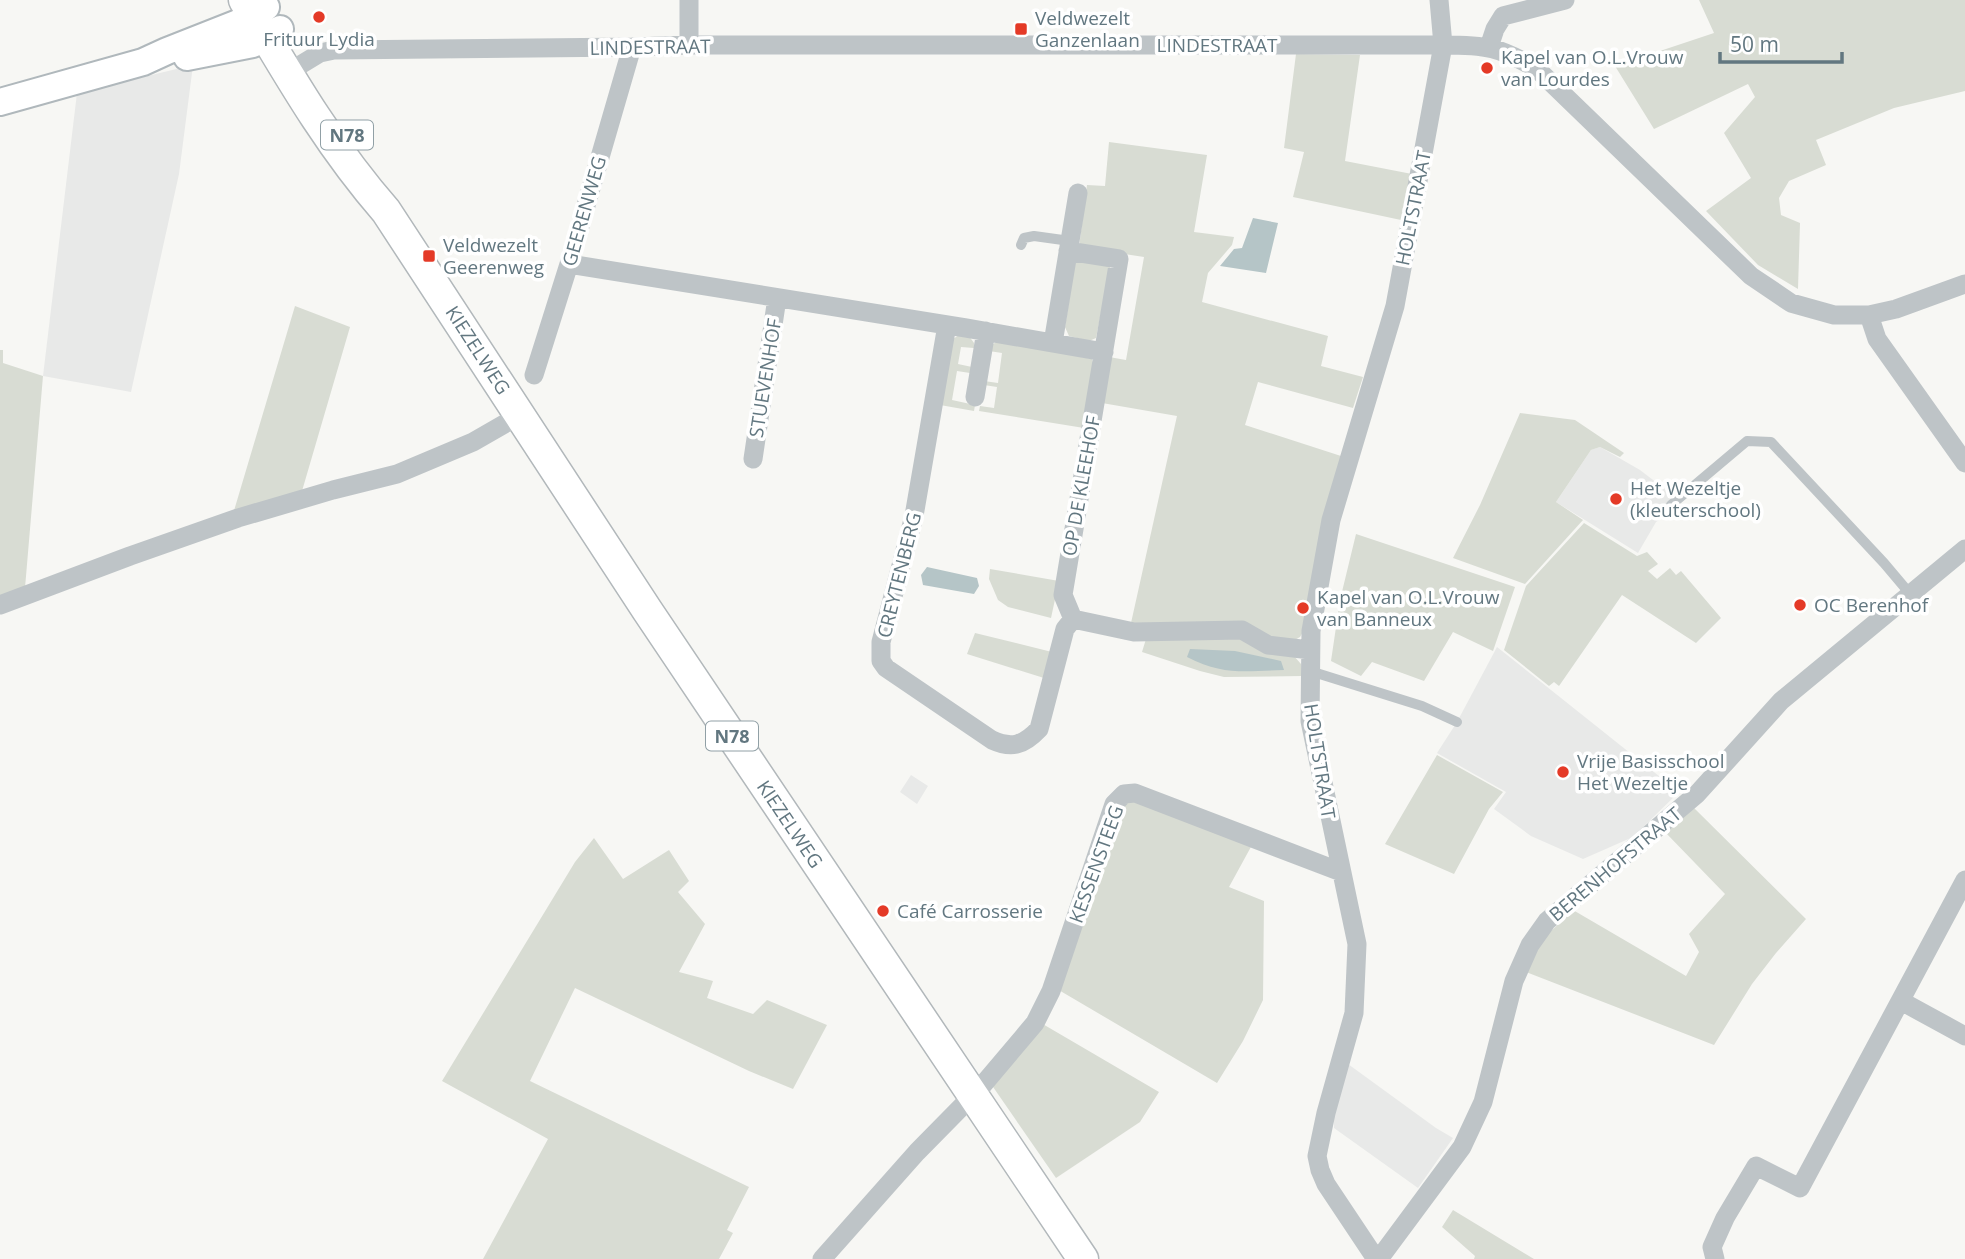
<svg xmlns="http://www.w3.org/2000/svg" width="1965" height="1259" font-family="'Open Sans',sans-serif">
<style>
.built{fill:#e8e9e8}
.green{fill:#d8dcd3}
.water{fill:#b5c5c7}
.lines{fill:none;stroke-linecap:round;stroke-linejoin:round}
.secondary-casing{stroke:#b0b8bc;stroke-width:30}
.primary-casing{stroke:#b2b8bb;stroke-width:33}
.lane{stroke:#bec4c7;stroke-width:10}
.street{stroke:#bec4c7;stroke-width:19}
.secondary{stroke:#fff;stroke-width:26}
.primary{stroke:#fff;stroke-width:30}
.poi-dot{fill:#e43a27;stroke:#fff;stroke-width:2.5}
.labels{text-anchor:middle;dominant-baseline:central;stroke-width:7;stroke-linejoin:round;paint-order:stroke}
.shield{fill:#fff;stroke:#91a0a6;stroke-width:2}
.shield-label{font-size:18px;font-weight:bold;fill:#627780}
.poi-label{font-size:19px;fill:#627780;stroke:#fff;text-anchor:start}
.street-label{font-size:19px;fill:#627780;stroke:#fff}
</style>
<rect width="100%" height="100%" fill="#f7f7f4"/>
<path class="built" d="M 193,65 L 179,174 L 131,392 L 43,376 L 77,93 Z
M 1600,447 L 1640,470 L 1674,496 L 1672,512 L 1656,522 L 1638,553 L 1556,502 L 1591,450 Z
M 1497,647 L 1679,792 L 1633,837 L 1583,859 L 1531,836 L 1494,809 L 1506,792 L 1437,753 L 1457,722 Z
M 911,775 L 928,786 L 917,804 L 900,792 Z
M 1348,1064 L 1436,1128 L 1453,1138 L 1418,1188 L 1334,1128 L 1334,1115 Z"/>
<path class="green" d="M 1699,0 L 1965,0 L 1965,91 L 1894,108 L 1816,140 L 1826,165 L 1789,181 L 1779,198 L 1781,215 L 1800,223 L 1798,289 L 1758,265 L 1706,211 L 1751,178 L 1724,133 L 1755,97 L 1748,84 L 1654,129 L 1615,66 L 1714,33 Z
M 1296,54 L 1360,55 L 1345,161 L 1412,174 L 1401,220 L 1293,197 L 1304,152 L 1284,148 Z
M 1109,142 L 1207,155 L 1194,232 L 1234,237 L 1232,245 L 1208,273 L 1202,302 L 1328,336 L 1321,366 L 1363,377 L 1353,408 L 1258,382 L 1245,425 L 1341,456 L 1304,630 L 1300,637 L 1293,641 L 1131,623 L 1177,416 L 1102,403 L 1109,357 L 1126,360 L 1144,257 L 1079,247 L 1087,185 L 1105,186 Z
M 1076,256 L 1111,262 L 1096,338 L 1089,341 L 1069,336 L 1065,327 Z
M 295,306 L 350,327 L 302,491 L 233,514 Z
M 959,335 L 969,336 L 974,343 L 974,348 L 961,347 L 958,364 L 972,367 L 970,373 L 957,371 L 952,400 L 975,405 L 974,411 L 940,405 L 953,339 Z
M 998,341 L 1092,359 L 1094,368 L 1084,428 L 979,411 L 980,406 L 994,408 L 997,387 L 984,385 L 984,381 L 998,383 L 1002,353 L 989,351 L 990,346 Z
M 0,350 L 3,350 L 3,363 L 43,376 L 25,588 L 0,597 Z
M 1520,413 L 1575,420 L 1624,453 L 1620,457 L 1600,447 L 1591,450 L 1556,502 L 1583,520 L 1525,584 L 1453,558 L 1480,505 Z
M 1584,523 L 1637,556 L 1647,552 L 1658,564 L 1648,571 L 1657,579 L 1670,568 L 1676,575 L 1681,571 L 1721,618 L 1696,643 L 1622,595 L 1559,686 L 1554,682 L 1549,686 L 1504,650 L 1526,586 Z
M 1356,534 L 1515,587 L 1493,651 L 1453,632 L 1424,681 L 1372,662 L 1361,676 L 1331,661 L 1340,600 Z
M 990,569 L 1059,581 L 1051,618 L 1008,607 L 998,600 L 989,579 Z
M 975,633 L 1052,652 L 1044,678 L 967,654 Z
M 1242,637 L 1294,656 L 1301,664 L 1302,676 L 1224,677 L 1200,671 L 1142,652 L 1146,639 Z
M 1437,755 L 1503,792 L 1489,809 L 1454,874 L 1385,844 Z
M 1136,800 L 1252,845 L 1229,887 L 1264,901 L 1263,1000 L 1243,1041 L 1217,1083 L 1057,989 L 1120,805 Z
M 1692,806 L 1806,919 L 1776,953 L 1752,984 L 1714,1045 L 1526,972 L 1537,949 L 1546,936 L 1573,910 L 1686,976 L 1699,952 L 1689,934 L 1725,894 L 1665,832 Z
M 594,838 L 623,879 L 669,850 L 689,881 L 678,892 L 705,924 L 679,972 L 713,981 L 707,998 L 753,1014 L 767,1000 L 827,1025 L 793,1089 L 749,1071 L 575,988 L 530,1081 L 749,1187 L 727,1230 L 733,1233 L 719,1259 L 483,1259 L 548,1139 L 442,1081 L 575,862 Z
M 1041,1023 L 1159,1092 L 1140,1122 L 1056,1178 L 991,1084 Z
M 1453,1210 L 1534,1259 L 1474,1259 L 1475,1256 L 1442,1227 Z"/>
<path class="water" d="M 1253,218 L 1278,223 L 1266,273 L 1220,266 L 1234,249 L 1242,248 Z
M 927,567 L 977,578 L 979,586 L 974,594 L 923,585 L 921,575 Z
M 1190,649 L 1235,651 L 1281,661 L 1284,670 C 1245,671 1224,676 1187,657 Z"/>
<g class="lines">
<defs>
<path id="secondary" d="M 187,57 L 253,44 L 280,29
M 0,102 L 143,62 L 167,51 L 238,23 L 266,7"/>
<path id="primary" d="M 244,0 C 288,74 329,146 386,211 L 647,610 L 1083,1259"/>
</defs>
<use href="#secondary" class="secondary-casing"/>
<use href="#primary" class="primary-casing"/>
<path class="lane" d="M 1021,245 L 1024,238 L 1034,236 L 1070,241
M 1671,505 L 1747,441 L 1771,442 L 1884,563 L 1911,595
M 1310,671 L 1422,706 L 1457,722"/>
<path class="street" d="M 689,0 L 689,45
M 1489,47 L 1495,29 L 1503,16 L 1565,0
M 287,73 L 320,53 L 334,50 L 632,47 L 689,45 L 1443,45 C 1486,45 1500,47 1537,69 L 1751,276 L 1791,303 L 1834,315 L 1869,315 L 1896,309 L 1965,284
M 1068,251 L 1119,259 L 1063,595 L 1073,619
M 569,264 L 966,328 L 1104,352
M 1869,315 L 1877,339 L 1965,463
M 947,325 L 914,516 L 881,642 L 881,661 L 886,668 L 992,740 C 1012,749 1024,745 1039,729 L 1065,629 L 1073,619
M 1053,343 L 1078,193
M 534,375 L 569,264 L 632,47
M 975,397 L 986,331
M 753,459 L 777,298
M 0,605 L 130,556 L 238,518 L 333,490 L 397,474 L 473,442 L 520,415
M 1073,619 L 1134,632 L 1242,630 L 1268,645 L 1310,650
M 1901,1001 L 1965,1036
M 822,1259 L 917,1152 L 981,1087 L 1035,1023 L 1051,991 L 1114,804 L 1124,794 L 1135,793 L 1341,872
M 1376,1259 L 1326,1184 L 1320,1170 L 1317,1156 L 1326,1113 L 1354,1013 L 1357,944 L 1310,721 L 1311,631 L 1331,520 L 1395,306 L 1443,45 L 1439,0
M 1379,1259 L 1462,1147 L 1483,1102 L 1514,981 L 1530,945 L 1547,921 L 1697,794 L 1781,701 L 1965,549
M 1715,1259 L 1712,1247 L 1725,1218 L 1756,1166 L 1800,1188 L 1965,880"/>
<use href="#secondary" class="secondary"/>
<use href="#primary" class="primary"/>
</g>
<g class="poi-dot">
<circle cx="319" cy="17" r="7"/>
<rect x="1014" y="22" width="14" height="14" rx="3.5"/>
<circle cx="1487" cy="68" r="7"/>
<rect x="422" y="249" width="14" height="14" rx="3.5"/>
<circle cx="1616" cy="499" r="7"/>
<circle cx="1800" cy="605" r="7"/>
<circle cx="1303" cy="608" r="7"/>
<circle cx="1563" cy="772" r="7"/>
<circle cx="883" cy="911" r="7"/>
</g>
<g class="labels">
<g class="shield">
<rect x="321" y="120.5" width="52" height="29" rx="5"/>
<rect x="706" y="721.5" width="52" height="29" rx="5"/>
</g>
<g class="shield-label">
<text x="347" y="135">N78</text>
<text x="732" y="736">N78</text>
</g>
<g class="poi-label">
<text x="1035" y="18">Veldwezelt<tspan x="1035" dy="22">Ganzenlaan</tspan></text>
<text x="319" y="39" text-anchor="middle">Frituur Lydia</text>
<text x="1501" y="57">Kapel van O.L.Vrouw<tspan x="1501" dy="22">van Lourdes</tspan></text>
<text x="443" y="245">Veldwezelt<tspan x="443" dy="22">Geerenweg</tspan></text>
<text x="1630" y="488">Het Wezeltje<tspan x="1630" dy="22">(kleuterschool)</tspan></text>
<text x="1317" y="597">Kapel van O.L.Vrouw<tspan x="1317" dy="22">van Banneux</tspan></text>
<text x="1814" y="605">OC Berenhof</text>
<text x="1577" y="761">Vrije Basisschool<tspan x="1577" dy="22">Het Wezeltje</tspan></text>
<text x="897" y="911">Café Carrosserie</text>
</g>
<g class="street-label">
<text x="1217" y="45">LINDESTRAAT</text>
<text transform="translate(650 47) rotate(-1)">LINDESTRAAT</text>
<text transform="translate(1413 208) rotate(-79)">HOLTSTRAAT</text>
<text transform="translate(584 211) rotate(-74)">GEERENWEG</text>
<text transform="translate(478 350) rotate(57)">KIEZELWEG</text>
<text transform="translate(765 378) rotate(-81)">STUEVENHOF</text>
<text transform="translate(1081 486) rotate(-80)">OP DE KLEEHOF</text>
<text transform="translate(899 575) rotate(-76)">CREYTENBERG</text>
<text transform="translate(1320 761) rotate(81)">HOLTSTRAAT</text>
<text transform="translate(790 824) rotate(56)">KIEZELWEG</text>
<text transform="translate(1096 864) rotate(-70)">KESSENSTEEG</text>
<text transform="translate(1615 864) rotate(-40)">BERENHOFSTRAAT</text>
</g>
</g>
<path d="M1720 52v10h122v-10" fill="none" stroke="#627780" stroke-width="3.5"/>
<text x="1730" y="52" font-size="21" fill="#627780" stroke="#ffffff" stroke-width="5" paint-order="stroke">50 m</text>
</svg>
